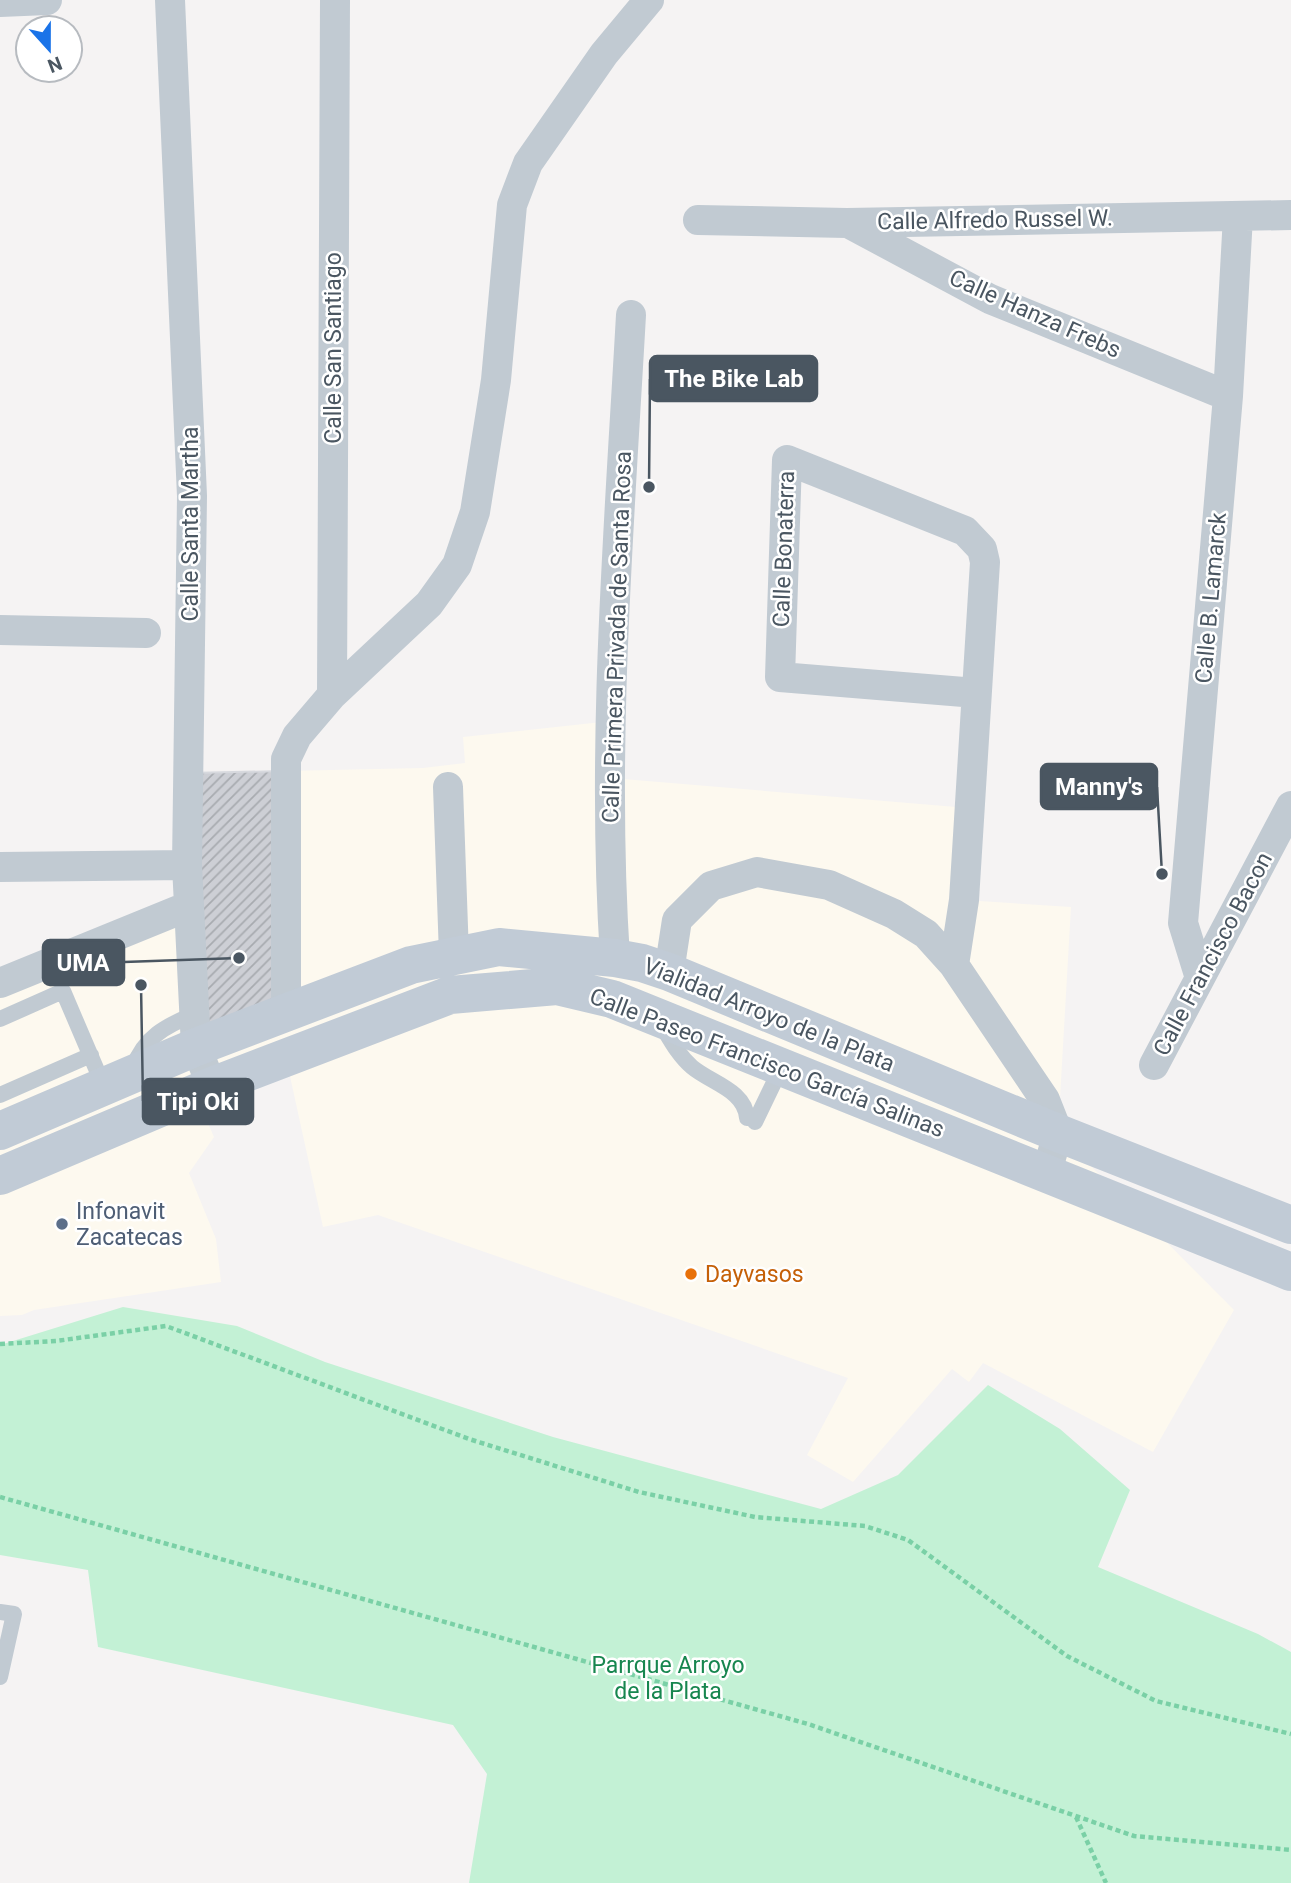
<svg xmlns="http://www.w3.org/2000/svg" width="1291" height="1883" font-family="Roboto,sans-serif">
<style>
.commercial{fill:#fdf9ef}
.green{fill:#c3f1d5}
.building{fill:url(#building-hatch);stroke:#d7d9de;stroke-width:2}
.lines{fill:none;stroke-linecap:round;stroke-linejoin:round}
.path{stroke:#7ad0a6;stroke-width:4.5;stroke-dasharray:5 3.5;stroke-linecap:butt}
.service{stroke:#c1cad2;stroke-width:16}
.minor{stroke:#c1cad2;stroke-width:30}
.secondary{stroke:#c1cbd6;stroke-width:38}
.service-dot{fill:#5c6f8a;stroke:#fff;stroke-width:2.5}
.food-dot{fill:#e8710a;stroke:#fff;stroke-width:2.5}
.labels{text-anchor:middle;dominant-baseline:central;stroke-width:5;stroke-linejoin:round;paint-order:stroke}
.street-label{font-size:23px;fill:#4a5661;stroke:#fff}
.service-label{font-size:23px;fill:#4e5e75;stroke:#fff;text-anchor:start}
.food-label{font-size:23px;fill:#c56008;stroke:#fff;text-anchor:start}
.park-label{font-size:23px;fill:#17864f;stroke:#fff}
.leader{fill:none;stroke:#4a5661;stroke-width:2.5}
.callout-dot{fill:#4a5661;stroke:#fff;stroke-width:2.5}
.callout{fill:#4a5661;stroke:#4a5661;stroke-width:2.5}
.callout-label{font-size:24px;text-anchor:middle;font-weight:bold;fill:#fff}
</style>
<defs>
<pattern id="building-hatch" width="6" height="6" patternUnits="userSpaceOnUse" patternTransform="scale(1.75)"><rect width="6" height="6" fill="#cdcfd5"/><path d="M-1 1l2-2M0 6l6-6M5 7l2-2" fill="none" stroke="#a8abb0"/></pattern>
</defs>
<rect width="100%" height="100%" fill="#f5f3f3"/>
<path class="commercial" d="M 611,721 L 611,778 L 968,808 L 964,900 L 1071,907 L 1058,1133 L 1234,1310 L 1153,1452 L 983,1363 L 969,1382 L 952,1369 L 853,1482 L 807,1455 L 848,1378 L 378,1215 L 323,1227 L 286,1058 L 195,1094 L 214,1137 L 189,1173 L 216,1239 L 221,1282 L 34,1310 L 22,1315 L 0,1316 L 0,983 L 189,906 L 285,771 L 423,768 L 465,763 L 463,737 Z"/>
<path class="green" d="M 123,1307 L 237,1326 L 325,1362 L 553,1437 L 821,1509 L 898,1475 L 988,1385 L 1060,1429 L 1130,1490 L 1098,1567 L 1258,1634 L 1291,1652 L 1291,1883 L 469,1883 L 487,1774 L 453,1725 L 98,1647 L 88,1570 L 0,1555 L 0,1345 Z"/>
<path class="building" d="M 285,771 L 286,1011 L 196,1047 L 189,773 Z"/>
<g class="lines">
<path class="path" d="M 0,1344 L 56,1341 L 166,1326 L 469,1439 L 639,1492 L 755,1517 L 865,1526 L 908,1540 L 1067,1656 L 1156,1701 L 1291,1734
M 0,1497 L 808,1724 L 1134,1836 L 1291,1850
M 1076,1817 L 1106,1883"/>
<path class="service" d="M 0,1019 L 63,991 L 104,1087
M 662,1026 C 671,1041 679,1056 692,1067 C 711,1083 745,1090 747,1118
M 133,1068 C 144,1037 166,1026 194,1014
M 0,1095 L 91,1055
M 755,1122 L 781,1068
M 0,1612 L 14,1614 L 0,1677"/>
<path class="minor" d="M 170,0 L 192,496 L 187,865 L 196,1047 L 212,1086
M 0,2 L 47,0
M 698,220 L 847,223 L 1291,215
M 850,224 L 990,299 L 1228,396
M 0,630 L 146,633
M 332,695 L 335,0
M 448,787 L 454,955
M 0,867 L 187,865
M 615,958 C 601,744 619,529 631,315
M 954,965 L 964,900 L 985,562 L 982,549 L 965,531 L 787,460 L 780,677 L 976,693
M 669,972 L 677,920 L 711,886 L 757,872 L 829,885 L 894,914 L 926,934 L 954,965 L 1045,1100 L 1058,1133 L 1047,1172
M 1200,978 L 1183,923 L 1228,396 L 1238,216
M 0,983 L 189,906
M 286,1011 L 286,759 L 297,736 L 332,695 L 429,604 L 457,565 L 475,512 L 496,380 L 512,205 L 528,163 L 604,54 L 649,0
M 1154,1065 L 1291,806"/>
<path class="secondary" d="M 0,1131 L 196,1047 L 411,965 L 499,947 L 615,958 L 642,963 L 669,972 L 1058,1133 L 1291,1225
M 0,1176 L 212,1086 L 450,995 L 557,986 L 612,999 L 1291,1272"/>
</g>
<circle class="service-dot" cx="62" cy="1224" r="7"/>
<circle class="food-dot" cx="691" cy="1274" r="7"/>
<g class="labels">
<g class="street-label">
<text transform="translate(995 220) rotate(-1)">Calle Alfredo Russel W.</text>
<text transform="translate(1035 314) rotate(24)">Calle Hanza Frebs</text>
<text transform="translate(333 348) rotate(-90)">Calle San Santiago</text>
<text transform="translate(190 524) rotate(-90)">Calle Santa Martha</text>
<text transform="translate(784 549) rotate(-88)">Calle Bonaterra</text>
<text transform="translate(1211 598) rotate(-85)">Calle B. Lamarck</text>
<text transform="translate(617 637) rotate(-88)">Calle Primera Privada de Santa Rosa</text>
<text transform="translate(1213 954) rotate(-62)">Calle Francisco Bacon</text>
<text transform="translate(769 1015) rotate(22)">Vialidad Arroyo de la Plata</text>
<text transform="translate(767 1063) rotate(21)">Calle Paseo Francisco García Salinas</text>
</g>
<g class="service-label">
<text x="76" y="1211">Infonavit<tspan x="76" dy="26">Zacatecas</tspan></text>
</g>
<g class="food-label">
<text x="705" y="1274">Dayvasos</text>
</g>
<g class="park-label">
<text x="668" y="1665">Parrque Arroyo<tspan x="668" dy="26">de la Plata</tspan></text>
</g>
</g>
<path class="leader" d="M649 487L650 379M1162 874L1157 787M239 958L124 962M141 985L143 1101"/>
<g class="callout-dot">
<circle cx="649" cy="487" r="7"/>
<circle cx="1162" cy="874" r="7"/>
<circle cx="239" cy="958" r="7"/>
<circle cx="141" cy="985" r="7"/>
</g>
<g class="callout">
<rect x="650" y="356" width="167" height="45" rx="7"/>
<rect x="1041" y="764" width="116" height="45" rx="7"/>
<rect x="43" y="940" width="81" height="45" rx="7"/>
<rect x="143" y="1079" width="110" height="45" rx="7"/>
</g>
<g class="callout-label">
<text x="734" y="387">The Bike Lab</text>
<text x="1099" y="795">Manny's</text>
<text x="83" y="971">UMA</text>
<text x="198" y="1110">Tipi Oki</text>
</g>
<g transform="translate(49 49) rotate(159)"><circle r="33" fill="#ffffff" stroke="#b7bbc0" stroke-width="2"/>
<path d="M0-5L12 26L0 18L-12 26Z" fill="#1a73e8"/>
<text y="-10" font-size="19" font-weight="bold" text-anchor="middle" fill="#4a5661">N</text>
</g>
</svg>
